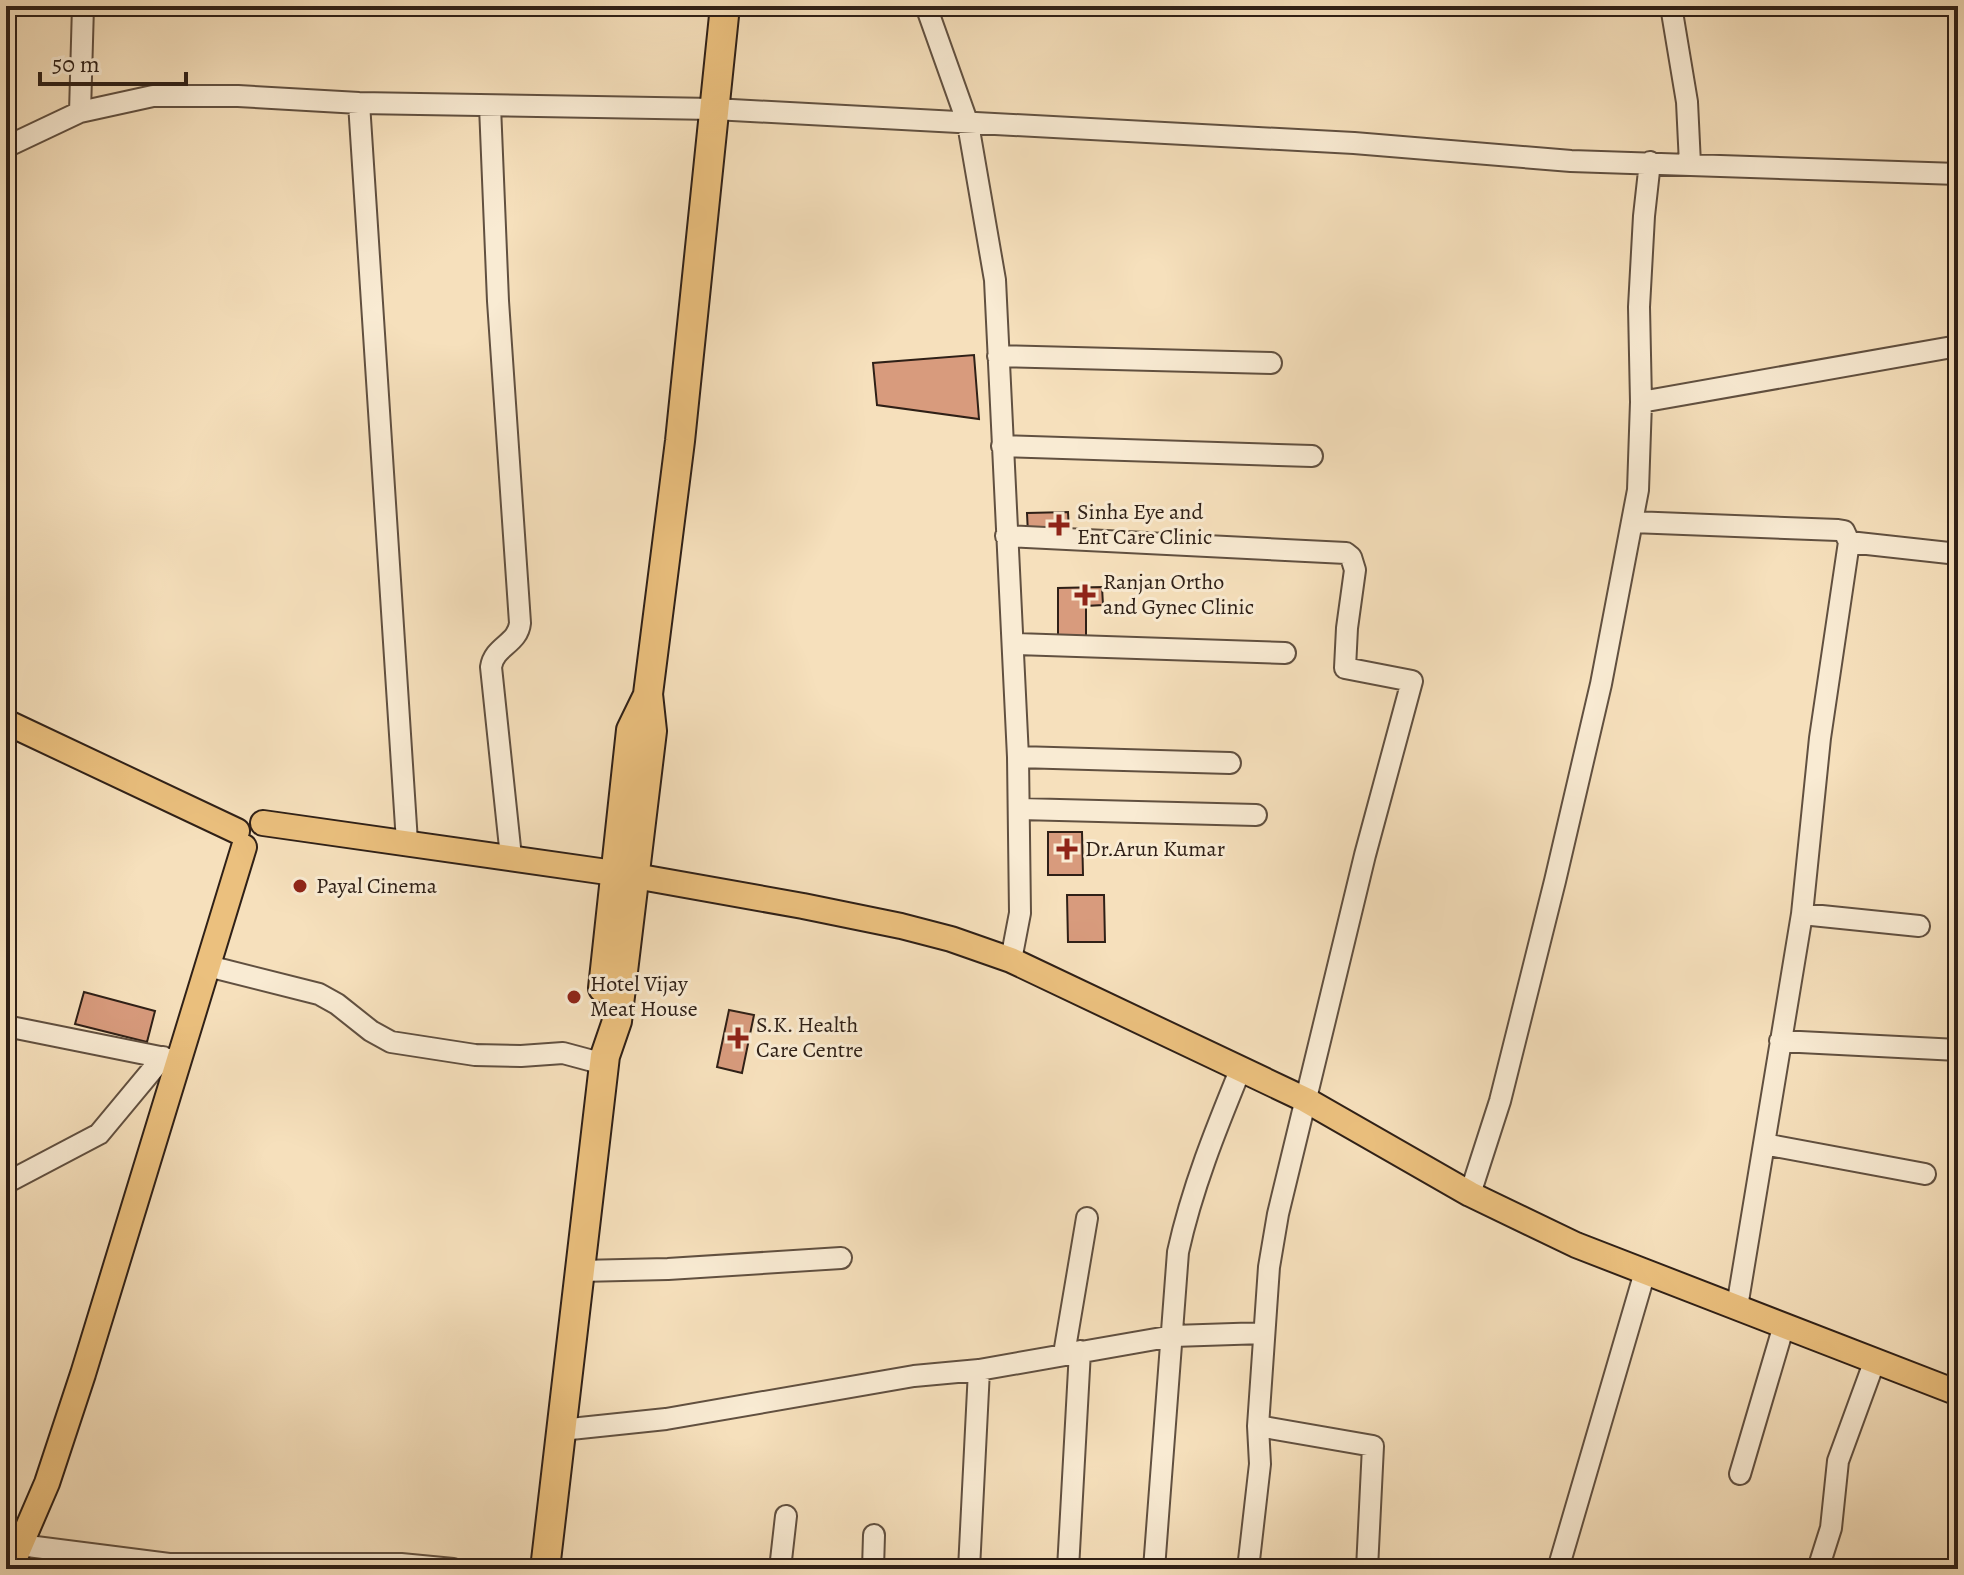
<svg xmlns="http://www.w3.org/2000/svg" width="1964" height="1575" font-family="Alegreya,serif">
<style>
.building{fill:#d89b7d;stroke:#2f2017;stroke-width:2}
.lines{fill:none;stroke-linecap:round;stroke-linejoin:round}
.minor-casing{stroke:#615040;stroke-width:24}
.major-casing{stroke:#2f2017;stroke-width:28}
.highway-casing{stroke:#2f2017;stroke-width:32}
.minor{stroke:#f9ebd3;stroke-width:20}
.major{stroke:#ebc07e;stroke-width:24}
.highway{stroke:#ebc07e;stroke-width:28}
.poi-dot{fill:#8f2418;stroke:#f9ebd3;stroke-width:3}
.labels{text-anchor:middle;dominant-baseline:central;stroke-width:6;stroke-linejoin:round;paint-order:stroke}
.poi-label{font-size:22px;fill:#2f2017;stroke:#f9ebd3;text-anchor:start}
</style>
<rect width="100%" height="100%" fill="#f6e0bc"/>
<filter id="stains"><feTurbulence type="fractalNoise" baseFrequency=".0025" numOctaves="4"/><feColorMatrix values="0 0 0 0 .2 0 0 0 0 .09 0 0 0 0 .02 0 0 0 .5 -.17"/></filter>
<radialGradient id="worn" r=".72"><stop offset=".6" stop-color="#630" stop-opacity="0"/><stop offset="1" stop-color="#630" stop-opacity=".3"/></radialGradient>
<path class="building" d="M 974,355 L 979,419 L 877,405 L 873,363 Z
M 1068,512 L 1069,533 L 1028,534 L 1027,513 Z
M 1102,587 L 1103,605 L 1086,606 L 1086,636 L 1058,636 L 1058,588 Z
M 1048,832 L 1082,832 L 1083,875 L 1048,875 Z
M 1067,895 L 1104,895 L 1105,942 L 1068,942 Z
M 84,992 L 155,1011 L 147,1042 L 75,1024 Z
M 729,1010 L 754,1015 L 742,1073 L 717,1067 Z"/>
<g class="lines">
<defs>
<path id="minor" d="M 926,6 L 968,124 L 995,280 L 1018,757 L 1020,913 L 1011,960
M 1671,6 L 1687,102 L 1690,164
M 359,103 L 407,842
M 490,106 L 498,301 L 520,623 C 518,644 494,646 491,667 L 511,857
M 80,112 L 83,6
M 6,147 L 80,112 L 153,96 L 238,96 L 359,103 L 714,109 L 1354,143 L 1571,161 L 1958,174
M 998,356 L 1271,363
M 1641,402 L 1958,346
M 1002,446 L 1312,456
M 1632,522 L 1838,530 L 1844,531 L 1849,542 L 1820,738 L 1802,914 L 1737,1307
M 1006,536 L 1346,553 L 1351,557 L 1355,570 L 1347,628 L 1345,668 L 1412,681 L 1365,855 L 1278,1214 L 1269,1267 L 1258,1426 L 1260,1464 L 1248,1569
M 1849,542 L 1958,554
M 1015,644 L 1285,653
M 1018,757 L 1230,763
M 1020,809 L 1256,815
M 1802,914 L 1919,926
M 208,966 L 319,994 L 337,1004 L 371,1031 L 391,1042 L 475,1055 L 521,1056 L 563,1053 L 604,1064
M 6,1026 L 175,1060
M 1780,1041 L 1958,1050
M 1764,1144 L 1925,1174
M 6,1183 L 99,1134 L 163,1057
M 1470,1194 L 1500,1101 L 1555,881 L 1601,684 L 1638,490 L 1641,402 L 1639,307 L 1644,216 L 1650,162
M 579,1271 L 668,1269 L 841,1258
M 1064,1354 L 1087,1218
M 1258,1426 L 1373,1446 L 1367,1569
M 561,1430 L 666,1419 L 914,1376 L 979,1370 L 1173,1336 L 1264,1333
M 1740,1474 L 1784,1325
M 20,1545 L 169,1564 L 401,1564 L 453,1569
M 780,1569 L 786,1516
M 873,1569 L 874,1535
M 969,1569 L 979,1370
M 1068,1569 L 1080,1351
M 1154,1569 L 1178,1252 C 1192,1188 1216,1129 1241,1068
M 1558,1569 L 1645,1272
M 1818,1569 L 1831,1528 L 1838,1461 L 1875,1360"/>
<path id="major" d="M 6,722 L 237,831
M 263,823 L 635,876 L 803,906 L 901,926 L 951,939 L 1011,960 L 1306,1100 L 1470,1194 L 1576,1245 L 1958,1393
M 10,1569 L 47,1483 L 83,1374 L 244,847"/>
<path id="highway" d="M 603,988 L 631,730 L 648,695
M 545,1569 L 605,1056 L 617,1021 L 652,731 L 648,694 L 680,441 L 725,6"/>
</defs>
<use href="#minor" class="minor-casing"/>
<use href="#major" class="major-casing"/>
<use href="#highway" class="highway-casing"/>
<use href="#minor" class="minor"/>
<use href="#major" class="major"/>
<use href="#highway" class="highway"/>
</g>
<g class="poi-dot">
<path d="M1055 513h8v8h8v8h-8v8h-8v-8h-8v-8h8z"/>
<path d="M1081 583h8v8h8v8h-8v8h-8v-8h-8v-8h8z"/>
<path d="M1063 837h8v8h8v8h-8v8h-8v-8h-8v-8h8z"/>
<circle cx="300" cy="886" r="8"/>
<circle cx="574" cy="997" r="8"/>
<path d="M734 1026h8v8h8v8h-8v8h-8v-8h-8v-8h8z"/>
</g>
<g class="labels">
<g class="poi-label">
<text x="1077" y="512">Sinha Eye and<tspan x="1077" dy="25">Ent Care Clinic</tspan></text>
<text x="1103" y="582">Ranjan Ortho<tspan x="1103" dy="25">and Gynec Clinic</tspan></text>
<text x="1085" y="849">Dr.Arun Kumar</text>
<text x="316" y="886">Payal Cinema</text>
<text x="590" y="984">Hotel Vijay<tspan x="590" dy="25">Meat House</tspan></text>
<text x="756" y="1025">S.K. Health<tspan x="756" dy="25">Care Centre</tspan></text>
</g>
</g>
<rect width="1964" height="1575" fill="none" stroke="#f6e0bc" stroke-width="32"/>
<rect x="8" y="8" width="1948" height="1559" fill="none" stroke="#2f2017" stroke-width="4"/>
<rect x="16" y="16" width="1932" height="1543" fill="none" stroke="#2f2017" stroke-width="2"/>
<path d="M40 72v12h146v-12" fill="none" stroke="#2f2017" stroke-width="4"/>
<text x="52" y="72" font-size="24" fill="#2f2017" stroke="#f9ebd3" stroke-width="6" paint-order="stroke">50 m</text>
<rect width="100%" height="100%" filter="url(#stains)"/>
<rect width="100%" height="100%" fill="url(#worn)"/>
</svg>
